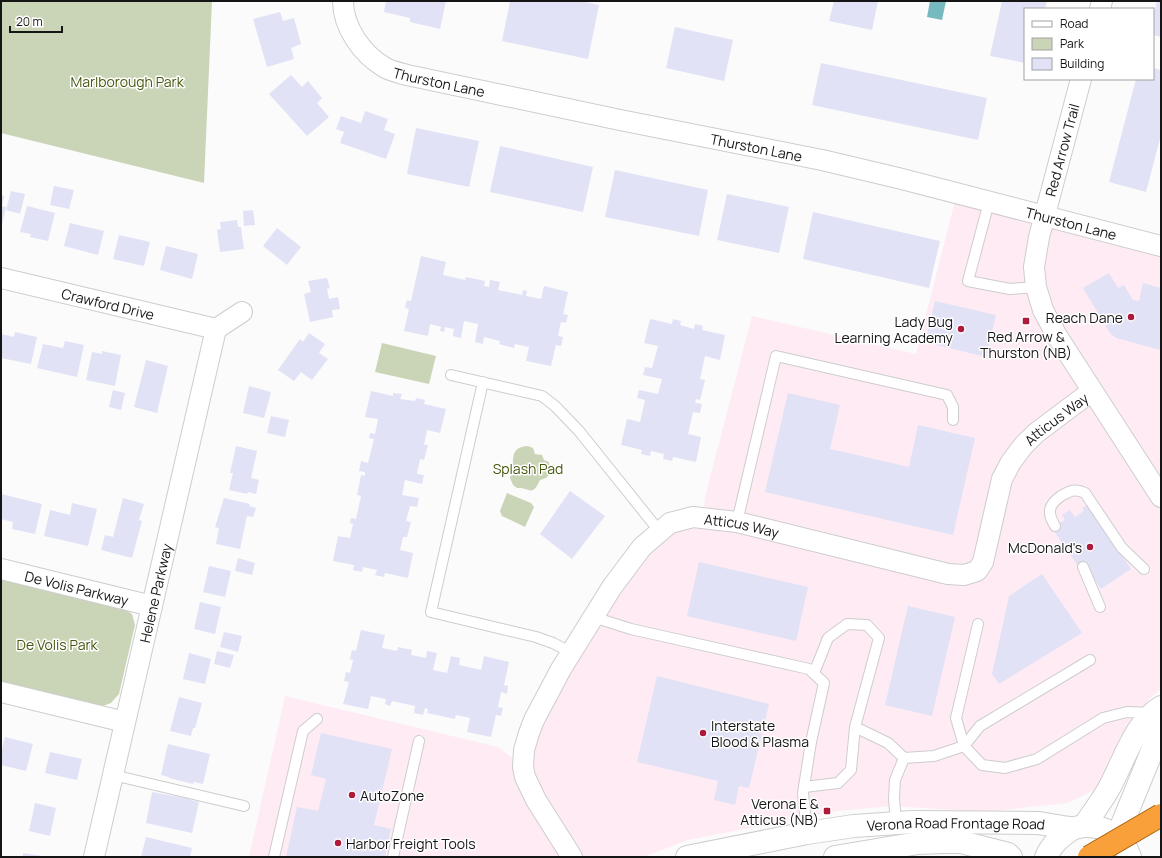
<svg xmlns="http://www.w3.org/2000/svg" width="1162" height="858" font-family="Manrope,sans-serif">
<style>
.commercial{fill:#feebf4}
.green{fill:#cad5b7}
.water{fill:#76b9bf}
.building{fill:#e1e2f6}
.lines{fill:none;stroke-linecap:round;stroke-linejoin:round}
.service-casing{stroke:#cdcdce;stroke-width:12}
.minor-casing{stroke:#cdcdce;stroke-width:22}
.tertiary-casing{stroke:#cdcdce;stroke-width:24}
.service{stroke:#fff;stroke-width:10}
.minor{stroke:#fff;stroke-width:20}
.tertiary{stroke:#fff;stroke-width:22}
.trunk-bridge-casing{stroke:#a9600d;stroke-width:24;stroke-linecap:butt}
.trunk-bridge{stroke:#faa03a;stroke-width:22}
.poi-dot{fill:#ae1a3b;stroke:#fff;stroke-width:1.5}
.labels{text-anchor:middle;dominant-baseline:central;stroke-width:3;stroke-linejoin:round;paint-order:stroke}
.park-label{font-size:14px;fill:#45580f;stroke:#fff}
.street-label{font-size:14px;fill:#151516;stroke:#fff}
.poi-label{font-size:14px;fill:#151516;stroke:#fff;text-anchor:end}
</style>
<rect width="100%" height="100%" fill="#fbfbfc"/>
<path class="commercial" d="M 957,193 L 1161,246 L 1161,689 L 1150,698 L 1121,736 L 1096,789 L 1068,803 L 983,812 L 892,806 L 838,811 L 688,840 L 643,857 L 249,857 L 285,696 L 498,747 L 523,766 L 529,733 L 658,533 L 702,523 L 705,497 L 752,316 L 916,354 Z"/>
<path class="green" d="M 1,1 L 212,1 L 204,183 L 1,133 Z
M 382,343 L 436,356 L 429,384 L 375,372 Z
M 528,446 L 533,448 L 535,454 L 542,455 L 544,460 L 549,462 C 551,473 551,477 540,480 C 532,498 530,487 517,488 L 513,485 L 510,478 C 511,474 513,472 513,468 C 513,456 512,447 528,446 Z
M 507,493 L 531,503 L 534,507 L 525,527 L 502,516 L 500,511 Z
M 1,578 L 122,607 L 132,614 L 135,625 L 119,694 L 111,703 L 100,707 L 1,683 Z"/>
<path class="water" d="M 930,1 L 946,1 L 942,20 L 927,17 Z"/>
<path class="building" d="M 386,1 L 446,1 L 440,29 L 410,22 L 410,18 L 384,12 Z
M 510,1 L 580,1 L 599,5 L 588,59 L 502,41 Z
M 834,1 L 878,1 L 872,30 L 829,21 Z
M 1002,1 L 1047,1 L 1045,9 L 1025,9 L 1025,63 L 990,56 Z
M 1157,1 L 1161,1 L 1161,37 L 1153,35 L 1153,17 Z
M 280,12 L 283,21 L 294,18 L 301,44 L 291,48 L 294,59 L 267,67 L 253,19 Z
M 675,27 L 733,40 L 724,81 L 666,68 Z
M 821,63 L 987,98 L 978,140 L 812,105 Z
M 1153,68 L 1161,70 L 1161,135 L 1146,192 L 1109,182 L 1136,79 L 1153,79 Z
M 291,75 L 302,87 L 308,81 L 322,98 L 317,103 L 329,117 L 307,136 L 269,94 Z
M 365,111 L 388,119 L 384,130 L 395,134 L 386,159 L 340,143 L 344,132 L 336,129 L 341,116 L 361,123 Z
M 416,128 L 479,141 L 469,187 L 407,174 Z
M 500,146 L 593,167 L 583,212 L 490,192 Z
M 615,170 L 708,190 L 699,236 L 605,217 Z
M 54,186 L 74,190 L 69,209 L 50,205 Z
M 11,191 L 25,194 L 20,214 L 6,210 Z
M 727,194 L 789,207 L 779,253 L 717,240 Z
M 1,195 L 4,196 L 2,206 L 1,205 Z
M 1,206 L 6,207 L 2,224 L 1,224 Z
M 27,206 L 55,213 L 48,241 L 30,237 L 31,234 L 20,232 Z
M 253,210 L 255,225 L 244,226 L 243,211 Z
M 813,212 L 940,241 L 929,288 L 803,259 Z
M 237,220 L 238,227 L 241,227 L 244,249 L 220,252 L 217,230 L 221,229 L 220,222 Z
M 70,223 L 104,231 L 98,255 L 64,246 Z
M 277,228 L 301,247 L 287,265 L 263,246 Z
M 119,235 L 150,242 L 144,266 L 113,259 Z
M 166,246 L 198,254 L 192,279 L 160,270 Z
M 421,256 L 446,262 L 443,275 L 465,280 L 466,277 L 485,281 L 484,286 L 489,287 L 490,280 L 500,282 L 498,290 L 522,295 L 523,290 L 527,291 L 526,296 L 541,299 L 544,286 L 568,292 L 563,314 L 568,315 L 566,323 L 561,322 L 558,336 L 563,337 L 561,346 L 556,345 L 551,366 L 526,361 L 529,347 L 515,344 L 514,348 L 499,344 L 500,341 L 484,337 L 483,344 L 475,342 L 478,324 L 464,321 L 461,338 L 453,336 L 454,329 L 445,327 L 444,332 L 440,331 L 441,327 L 430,324 L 428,336 L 404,331 L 409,309 L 405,308 L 407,300 L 411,301 Z
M 1109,273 L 1118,288 L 1124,285 L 1133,300 L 1139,301 L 1143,283 L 1161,288 L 1161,350 L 1116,338 L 1110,333 L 1083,288 Z
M 327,278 L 330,288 L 327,289 L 329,299 L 338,297 L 340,309 L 332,310 L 333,317 L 310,322 L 304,294 L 311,292 L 308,281 Z
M 935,301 L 996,315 L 986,357 L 925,342 Z
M 650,319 L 672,324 L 673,319 L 681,321 L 680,325 L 694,329 L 695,324 L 703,326 L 702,330 L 725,335 L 720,360 L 705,356 L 700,379 L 705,380 L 700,400 L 696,399 L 695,403 L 702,404 L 700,413 L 693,412 L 688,434 L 701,437 L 696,462 L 673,457 L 672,461 L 663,459 L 664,454 L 651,451 L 650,456 L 641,454 L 642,450 L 621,445 L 627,419 L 640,422 L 645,400 L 637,398 L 639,390 L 658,394 L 662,379 L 643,375 L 645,367 L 652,368 L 658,346 L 644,343 Z
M 15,332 L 37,337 L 31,364 L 1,358 L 1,334 L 14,337 Z
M 309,333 L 325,344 L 319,353 L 328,359 L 312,380 L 301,372 L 294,381 L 278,370 L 300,339 L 303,342 Z
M 65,341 L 84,345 L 77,377 L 37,368 L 43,344 L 63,348 Z
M 102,351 L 121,355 L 115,386 L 86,380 L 92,352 L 102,354 Z
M 146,360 L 168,366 L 157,413 L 134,407 Z
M 249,386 L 271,392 L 264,418 L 243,413 Z
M 113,390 L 125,393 L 121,410 L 109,407 Z
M 371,391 L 393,396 L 393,393 L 402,394 L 400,399 L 415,401 L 416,398 L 425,400 L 424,404 L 446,409 L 440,433 L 427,430 L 424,445 L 428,445 L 424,460 L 420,459 L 417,474 L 424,475 L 422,484 L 405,480 L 402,495 L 419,498 L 417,507 L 410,506 L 406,521 L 411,522 L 407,537 L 403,537 L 400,550 L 413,553 L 408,578 L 385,573 L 384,577 L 375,575 L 377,570 L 363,567 L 362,572 L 353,570 L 354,565 L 333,561 L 338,536 L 350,538 L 353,524 L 350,523 L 351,518 L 356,519 L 361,496 L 357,495 L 361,475 L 365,476 L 365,472 L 359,471 L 361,461 L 368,463 L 374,439 L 369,438 L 370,433 L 375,434 L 378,419 L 365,417 Z
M 788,393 L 840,405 L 830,449 L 909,467 L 918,425 L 975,438 L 953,535 L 765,492 Z
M 271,416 L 289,420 L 285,437 L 267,433 Z
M 236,446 L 257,451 L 251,478 L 259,480 L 256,494 L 248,492 L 247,494 L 229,490 L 233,473 L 230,473 Z
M 570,491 L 605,516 L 572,559 L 540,534 Z
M 1,494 L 42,504 L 35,534 L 12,529 L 13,522 L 1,519 Z
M 123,498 L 144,504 L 139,520 L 142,521 L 132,558 L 101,550 L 105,535 L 113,537 Z
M 224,498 L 250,504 L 249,506 L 256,508 L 253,517 L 247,516 L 240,549 L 216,544 L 219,528 L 215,527 Z
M 72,503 L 97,509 L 88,546 L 44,536 L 50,510 L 70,515 Z
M 1088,505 L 1131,569 L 1101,589 L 1085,566 L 1080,569 L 1052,528 L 1065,520 L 1062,515 L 1070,510 L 1075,517 L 1084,511 L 1082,508 Z
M 238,558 L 255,563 L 252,575 L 235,571 Z
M 699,562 L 808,587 L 796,641 L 687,616 Z
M 209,566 L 231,571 L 225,597 L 203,592 Z
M 1042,574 L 1082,633 L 999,684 L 992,674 L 1009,596 Z
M 200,602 L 221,607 L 215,634 L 194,629 Z
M 908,606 L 955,617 L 932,716 L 885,705 Z
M 361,630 L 385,635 L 382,648 L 397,651 L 398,647 L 412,650 L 411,655 L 426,658 L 427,651 L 437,653 L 433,670 L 447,673 L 451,656 L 460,658 L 459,665 L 481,670 L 484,656 L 509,662 L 504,685 L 508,686 L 507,694 L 501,692 L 498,707 L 503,708 L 501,716 L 496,715 L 491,737 L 467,732 L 470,718 L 456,715 L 455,719 L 427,713 L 428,709 L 425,708 L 423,715 L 414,713 L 415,706 L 392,701 L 390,706 L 385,704 L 386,699 L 371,696 L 368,709 L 343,704 L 349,682 L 344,681 L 346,672 L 350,673 L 353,660 L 350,659 L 352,650 L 356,651 Z
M 224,632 L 242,636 L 238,652 L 220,647 Z
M 217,651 L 234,655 L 230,668 L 214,664 Z
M 189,653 L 211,659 L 205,684 L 183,679 Z
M 657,676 L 769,704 L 749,788 L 739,786 L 735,805 L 714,800 L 718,781 L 637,762 Z
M 179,697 L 202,703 L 195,728 L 193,728 L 191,736 L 170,731 Z
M 321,733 L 392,749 L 374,825 L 391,829 L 385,857 L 286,857 L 297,807 L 318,811 L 326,779 L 311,775 Z
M 5,737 L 33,744 L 26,771 L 1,765 L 1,753 Z
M 168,744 L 210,754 L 203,784 L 194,782 L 193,784 L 169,778 L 169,777 L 161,775 Z
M 50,752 L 82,759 L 77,780 L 45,773 Z
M 152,792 L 190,799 L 190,800 L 199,802 L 192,833 L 146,823 Z
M 35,803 L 56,808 L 50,836 L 29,831 Z
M 146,837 L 192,848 L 190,857 L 141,857 Z
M 23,853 L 42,856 L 42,857 L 23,857 Z"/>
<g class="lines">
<defs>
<path id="service" d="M 989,202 L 968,281 L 1010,289 L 1036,287
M 451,375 L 542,396 L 555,406 L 579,431 L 660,532
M 483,382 L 431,612 L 536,637 L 553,643 L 572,653
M 737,522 L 776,356 L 947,395 L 953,407 L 953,420
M 1055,526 C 1047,513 1048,505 1061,496 C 1070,491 1075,488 1085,493 L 1122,548 L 1144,569
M 1083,567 L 1100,607
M 593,617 L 631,629 L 809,669 L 824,683 L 811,742 L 803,793 L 807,833
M 978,624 L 956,718 L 964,746 L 982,765 L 1005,768 L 1037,759 L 1103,718 L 1127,712 L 1152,713
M 814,673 L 828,638 L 847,624 L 867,625 L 879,638 L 855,727
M 113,775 L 244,806
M 804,787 L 838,783 L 851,770 L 855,727 L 888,743 L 904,758
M 896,823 L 894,798 L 895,780 L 904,758 L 934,756 L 964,746 L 980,726 L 1090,660
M 274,857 L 303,731 L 317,719
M 393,857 L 419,741"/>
<g id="minor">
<path id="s1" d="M 343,1 C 343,27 362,54 384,67 C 390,71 400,73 407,75 L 620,120 L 822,160 L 898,178 L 1161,246"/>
<path d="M 1100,9 L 1102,1"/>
<path d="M 1081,79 L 1039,237 L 1034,267 L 1036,287 L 1043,310 L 1057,336 L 1161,497"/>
<path id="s2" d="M 1,278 L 216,329"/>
<path d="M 216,329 L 242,312"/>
<path id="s3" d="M 1,569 L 152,606"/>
<path d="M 1,692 L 125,722"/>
<path id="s4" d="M 94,857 L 216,329"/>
<path id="s5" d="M 572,857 L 536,800 L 525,777 L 523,767 L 524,750 L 529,733 L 534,720 L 561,669 L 612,587 L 642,547 L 670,523 L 693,517 L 737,522 L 948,574 L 964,575 L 977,571 L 983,562 L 1002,479 L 1011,462 L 1023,446 L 1036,433 L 1092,391"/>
</g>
<g id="tertiary">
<path d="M 1084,826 C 1092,814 1101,802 1108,790 C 1124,762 1133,725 1161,707"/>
<path d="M 1117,837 L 1161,729"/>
<path id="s6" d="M 687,857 L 807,833 L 854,826 L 913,822 L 1037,823 C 1048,824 1059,827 1070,828 C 1075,829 1080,826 1085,826 C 1107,826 1123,837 1130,857"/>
<path d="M 835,857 L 918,843 L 942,842 L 961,842 L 1008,854 L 1011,857"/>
<path d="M 1046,857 C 1052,844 1060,837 1072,829"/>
</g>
</defs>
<use href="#service" class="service-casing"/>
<use href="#minor" class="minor-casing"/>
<use href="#tertiary" class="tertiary-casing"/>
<use href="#service" class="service"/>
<use href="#minor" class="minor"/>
<use href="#tertiary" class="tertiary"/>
<defs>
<path id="trunk-bridge" d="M 1089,857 L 1161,815"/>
</defs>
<use href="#trunk-bridge" class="trunk-bridge-casing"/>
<use href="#trunk-bridge" class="trunk-bridge"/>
</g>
<g class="poi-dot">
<circle cx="1131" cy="317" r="4"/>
<rect x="1022" y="317" width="8" height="8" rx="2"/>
<circle cx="961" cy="329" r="4"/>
<circle cx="1090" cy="547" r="4"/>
<circle cx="703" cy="733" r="4"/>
<circle cx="352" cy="795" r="4"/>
<rect x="823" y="807" width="8" height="8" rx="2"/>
<circle cx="338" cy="843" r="4"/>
</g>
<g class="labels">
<g class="park-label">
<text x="127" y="81">Marlborough Park</text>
<text x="528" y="468">Splash Pad</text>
<text x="57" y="644">De Volis Park</text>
</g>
<g class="street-label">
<text stroke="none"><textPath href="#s1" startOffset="138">Thurston Lane</textPath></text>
<text stroke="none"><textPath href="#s1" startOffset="462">Thurston Lane</textPath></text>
<text transform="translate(1062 150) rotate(-75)">Red Arrow Trail</text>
<text stroke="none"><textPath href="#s1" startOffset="786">Thurston Lane</textPath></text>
<text stroke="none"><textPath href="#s2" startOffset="110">Crawford Drive</textPath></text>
<text stroke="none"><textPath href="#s5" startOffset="886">Atticus Way</textPath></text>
<text stroke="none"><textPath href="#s5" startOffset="466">Atticus Way</textPath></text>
<text stroke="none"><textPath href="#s3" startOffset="78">De Volis Parkway</textPath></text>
<text stroke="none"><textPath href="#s4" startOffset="271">Helene Parkway</textPath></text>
<text stroke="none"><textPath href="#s6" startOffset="272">Verona Road Frontage Road</textPath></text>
</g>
<g class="poi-label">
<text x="1123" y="317">Reach Dane</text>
<text x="953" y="321">Lady Bug<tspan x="953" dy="16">Learning Academy</tspan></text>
<text x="1026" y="336" text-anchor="middle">Red Arrow &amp;<tspan x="1026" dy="16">Thurston (NB)</tspan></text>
<text x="1082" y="547">McDonald's</text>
<text x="711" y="725" text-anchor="start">Interstate<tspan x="711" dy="16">Blood &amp; Plasma</tspan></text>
<text x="360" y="795" text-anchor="start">AutoZone</text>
<text x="819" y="803">Verona E &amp;<tspan x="819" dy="16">Atticus (NB)</tspan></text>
<text x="346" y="843" text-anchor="start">Harbor Freight Tools</text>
</g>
</g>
<rect width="1162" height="858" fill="none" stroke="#151516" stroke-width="4"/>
<rect x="1024" y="8" width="130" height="72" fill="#ffffff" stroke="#a1a1a2"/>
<rect x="1032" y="21" width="20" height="6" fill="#ffffff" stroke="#a1a1a2"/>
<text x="1060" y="28" font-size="12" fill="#151516">Road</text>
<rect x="1032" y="38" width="20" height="12" fill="#cad5b7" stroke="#a1a1a2"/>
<text x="1060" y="48" font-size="12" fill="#151516">Park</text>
<rect x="1032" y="58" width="20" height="12" fill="#e1e2f6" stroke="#a1a1a2"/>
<text x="1060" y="68" font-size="12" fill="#151516">Building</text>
<path d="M10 26v6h52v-6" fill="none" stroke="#151516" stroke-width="2"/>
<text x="16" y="26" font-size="12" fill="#151516" stroke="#ffffff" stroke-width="3" paint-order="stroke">20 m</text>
</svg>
